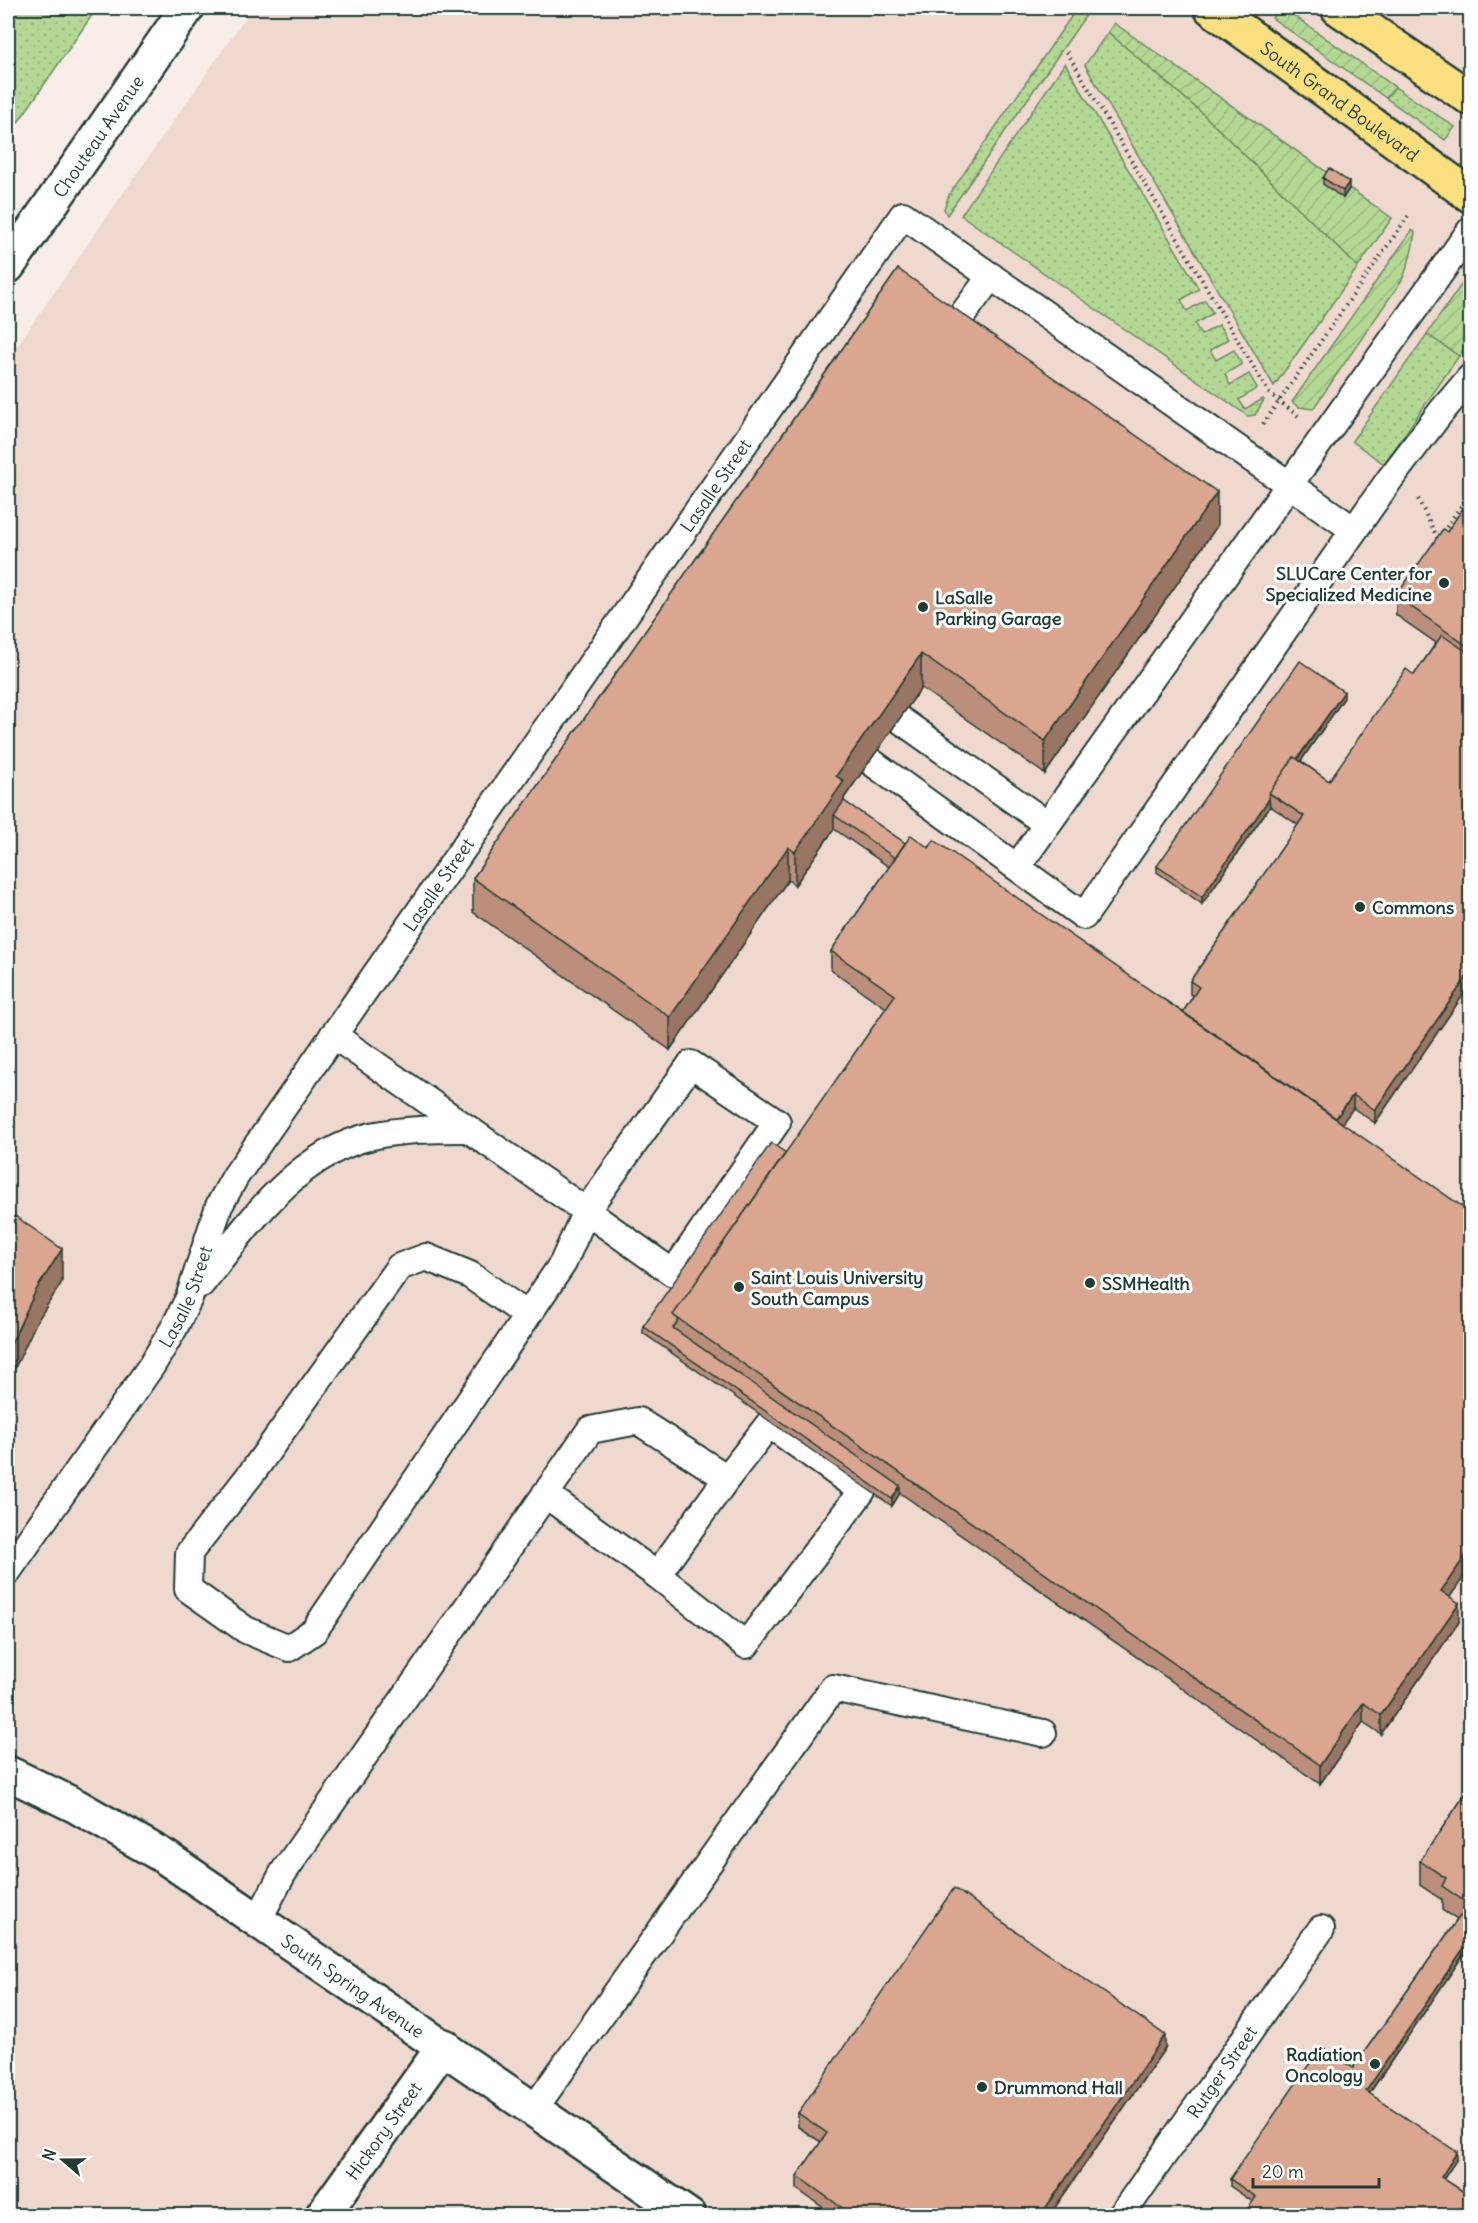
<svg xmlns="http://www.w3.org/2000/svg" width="1478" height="2223" font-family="Delius,sans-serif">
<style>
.built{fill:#efd8ce}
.grass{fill:url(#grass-dots);stroke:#698a64;stroke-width:1.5}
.garden{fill:url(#garden-furrows);stroke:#698a64;stroke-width:1.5}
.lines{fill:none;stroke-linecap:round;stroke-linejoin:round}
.service-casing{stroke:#1f3d34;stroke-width:30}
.minor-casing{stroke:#1f3d34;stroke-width:38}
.secondary-casing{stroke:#1f3d34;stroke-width:38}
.primary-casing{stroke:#1f3d34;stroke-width:38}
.path{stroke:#1f3d34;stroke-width:4;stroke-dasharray:1.5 4.5;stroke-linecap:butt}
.service{stroke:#fff;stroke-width:26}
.minor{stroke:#fff;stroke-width:33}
.secondary{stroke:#fff;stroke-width:33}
.primary{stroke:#fce080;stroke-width:33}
.wall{fill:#bb8f7b;stroke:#1f3d34;stroke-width:1.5}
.shaded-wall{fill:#997464;stroke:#1f3d34;stroke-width:1.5}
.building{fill:#daa68f;stroke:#1f3d34;stroke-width:1.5}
.poi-dot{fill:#1f3d34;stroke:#fff;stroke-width:2}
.labels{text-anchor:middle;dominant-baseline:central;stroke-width:6;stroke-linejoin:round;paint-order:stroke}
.street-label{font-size:18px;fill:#1f3d34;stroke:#fff}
.poi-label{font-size:18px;font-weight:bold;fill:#1f3d34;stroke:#fff;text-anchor:start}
</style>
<defs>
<pattern id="grass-dots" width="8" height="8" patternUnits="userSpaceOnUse" patternTransform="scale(1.5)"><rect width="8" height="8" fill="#b3d893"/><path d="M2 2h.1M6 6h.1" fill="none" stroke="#9aba7f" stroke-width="1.8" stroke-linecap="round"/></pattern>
<pattern id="garden-furrows" width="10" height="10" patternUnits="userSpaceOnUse" patternTransform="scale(1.5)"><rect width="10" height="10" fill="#b3d893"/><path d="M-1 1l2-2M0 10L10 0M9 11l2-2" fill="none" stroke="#9aba7f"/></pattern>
</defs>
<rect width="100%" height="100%" fill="#f8ede9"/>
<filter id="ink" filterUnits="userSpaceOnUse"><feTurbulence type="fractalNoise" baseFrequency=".0167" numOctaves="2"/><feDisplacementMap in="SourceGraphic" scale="12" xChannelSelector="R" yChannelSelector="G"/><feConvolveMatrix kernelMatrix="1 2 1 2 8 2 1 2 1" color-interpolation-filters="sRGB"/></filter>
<g filter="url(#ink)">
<path class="built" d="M 252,8 L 1470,8 L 1470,2215 L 8,2216 L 8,359 Z"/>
<path class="grass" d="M 8,8 L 97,8 L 8,137 Z
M 1077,8 L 1091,8 L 947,215 L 944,209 L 949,195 Z
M 1108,32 L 1201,112 L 1358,267 L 1274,386 L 1085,65 Z
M 1065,63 L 1199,289 L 1181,300 L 1187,311 L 1205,300 L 1213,313 L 1195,324 L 1201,335 L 1219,325 L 1228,339 L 1210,350 L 1216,360 L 1234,350 L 1242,364 L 1225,374 L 1230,385 L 1249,374 L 1257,388 L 1239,400 L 1245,409 L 1263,399 L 1264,400 L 1255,415 L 1248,416 L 961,215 Z
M 1395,87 L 1455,127 L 1445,140 L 1386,98 Z
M 1427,334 L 1459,356 L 1384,464 L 1352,441 Z"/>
<path class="garden" d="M 1279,8 L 1283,8 L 1395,87 L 1386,98 L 1272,18 Z
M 1114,23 L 1392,218 L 1358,267 L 1201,112 L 1108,32 Z
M 1412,230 L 1415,232 C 1413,249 1409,264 1402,280 L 1313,409 L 1299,407 L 1292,402 Z
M 1470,272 L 1470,340 L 1459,356 L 1427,334 Z"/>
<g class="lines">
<defs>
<g id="service">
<path d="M 947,336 L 991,276"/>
<path d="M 899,719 L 1047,824"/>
<path d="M 870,761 L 1084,916 L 1390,479 L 1441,412 L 1470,378"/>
<path d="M 1017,867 L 1470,231"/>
<path d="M 333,1035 L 586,1211 L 563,1263 L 314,1631 L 289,1648 L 246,1630 L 188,1589 L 189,1553 L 254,1470 L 399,1267 L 426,1257 L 470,1275 L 527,1315"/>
<path d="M 691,1064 L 777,1122 L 673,1273 L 586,1211 Z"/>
<path d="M 201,1284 C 246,1227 296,1153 372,1136 C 403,1129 436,1129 468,1129"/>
<path id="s1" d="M 8,1571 L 152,1365 L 174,1328 L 189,1298 L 219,1206 L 235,1177 L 903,215 L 1354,530"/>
<path d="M 657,1575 L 727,1478"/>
<path d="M 258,1920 L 283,1873 L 590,1430 L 638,1421 L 727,1478 L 769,1424 L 862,1491 L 746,1645 L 657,1575 L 545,1494"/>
<path d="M 534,2109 L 833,1688 L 1043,1733"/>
<path id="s2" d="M 1121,2216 L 1321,1929"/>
</g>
<g id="minor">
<path id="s3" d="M 8,1773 L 76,1806 L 165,1857 L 689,2216"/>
<path id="s4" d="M 322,2216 L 444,2046"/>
</g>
<g id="secondary">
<path id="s5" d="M 8,266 L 187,8"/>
</g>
<g id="primary">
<path id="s6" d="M 1211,8 L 1470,195"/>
<path d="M 1338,8 L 1470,98"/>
</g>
</defs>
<use href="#service" class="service-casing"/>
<use href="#minor" class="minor-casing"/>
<use href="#secondary" class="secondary-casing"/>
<use href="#primary" class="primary-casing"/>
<path class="path" d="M 1067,52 L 1269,393 L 1298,416
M 1263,424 L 1409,215
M 1418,499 L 1438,539 L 1439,538
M 1443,532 L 1470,493"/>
<use href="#service" class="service"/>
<use href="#minor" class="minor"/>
<use href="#secondary" class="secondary"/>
<use href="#primary" class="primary"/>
</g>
<path class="wall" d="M 1323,178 L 1349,189 L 1343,198 L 1323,184 Z
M 898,269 L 1217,526 L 1045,774 L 921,688 L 844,798 L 844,801 L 905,843 L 929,848 L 1183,1012 L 1193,996 L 1190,994 L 1190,981 L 1298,825 L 1270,806 L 1202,904 L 1157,872 L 1157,866 L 1344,698 L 1301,761 L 1329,781 L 1414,675 L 1436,643 L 1396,615 L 1396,596 L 1447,532 L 1470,498 L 1470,985 L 1375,1123 L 1353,1108 L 1342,1123 L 1450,1597 L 1459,1622 L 1381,1734 L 1363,1722 L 1320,1784 L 900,1493 L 892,1506 L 643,1333 L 643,1326 L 786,1153 L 886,1008 L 831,970 L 831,951 L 889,867 L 834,829 L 795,885 L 788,880 L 670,1050 L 473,912 L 473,878 Z
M 1470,1787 L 1470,1945 L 1369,2094 L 1457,2159 L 1253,2202 L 1230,2186 L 1230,2179 L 1353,2068 L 1457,1920 L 1442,1910 L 1442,1900 L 1420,1885 L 1420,1861 Z
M 1165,2048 L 1049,2216 L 835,2216 L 797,2189 L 797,2176 L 821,2142 L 798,2127 L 798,2113 Z"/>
<path class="shaded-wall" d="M 1349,182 L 1349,189 L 1343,198 L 1343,191 Z
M 1217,492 L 1217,526 L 1045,774 L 1045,741 Z
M 921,654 L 921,688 L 844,798 L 844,814 L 834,815 L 834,829 L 795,885 L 795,852 L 836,776 Z
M 1344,692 L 1344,698 L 1276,797 L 1273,795 Z
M 1269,799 L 1270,806 L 1202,904 L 1202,897 Z
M 788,847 L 788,880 L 670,1050 L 670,1017 Z
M 1470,972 L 1470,985 L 1375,1123 L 1375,1110 Z
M 1353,1095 L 1353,1108 L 1333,1136 L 1333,1122 Z
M 62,1249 L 62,1282 L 36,1323 L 8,1383 L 8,1350 L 36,1290 Z
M 900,1486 L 900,1493 L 892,1506 L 892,1499 Z
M 1470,1549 L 1470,1568 L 1441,1610 L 1441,1591 Z
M 1459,1603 L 1459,1622 L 1381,1734 L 1381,1715 Z
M 1363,1703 L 1363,1722 L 1320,1784 L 1320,1765 Z
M 1470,1939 L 1470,1945 L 1366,2098 L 1366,2091 Z
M 1165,2035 L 1165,2048 L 1049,2216 L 1040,2216 Z
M 1457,2152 L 1457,2159 L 1441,2183 L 1441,2177 Z
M 1470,2201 L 1470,2207 L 1465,2216 L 1460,2216 Z"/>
<path class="building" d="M 1329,168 L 1349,182 L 1343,191 L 1323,178 Z
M 898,269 L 1217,492 L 1045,741 L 921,654 L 836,776 L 844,781 L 795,852 L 788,847 L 670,1017 L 473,878 Z
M 1470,498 L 1470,648 L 1396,596 L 1443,529 L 1447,532 Z
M 1442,635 L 1470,654 L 1470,972 L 1375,1110 L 1353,1095 L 1336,1118 L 1183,1012 L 1199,987 L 1190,981 L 1304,816 L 1269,793 L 1294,757 L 1329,781 L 1406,669 L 1414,675 Z
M 1300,661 L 1344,692 L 1297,759 L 1294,757 L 1269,793 L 1269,799 L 1202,897 L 1157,866 Z
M 844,801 L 905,843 L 895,858 L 834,815 Z
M 911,835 L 929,848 L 934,840 L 1470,1212 L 1470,1549 L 1441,1591 L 1459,1603 L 1381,1715 L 1363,1703 L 1320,1765 L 673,1315 L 895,995 L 831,951 Z
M 771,1143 L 786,1153 L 673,1315 L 679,1320 L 673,1328 L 900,1486 L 892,1499 L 643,1326 Z
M 8,1211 L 62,1249 L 36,1290 L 8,1350 Z
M 1470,1787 L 1470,1905 L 1442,1886 L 1446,1878 L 1420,1861 Z
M 954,1888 L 1165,2035 L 1040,2216 L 854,2216 L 797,2176 L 827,2133 L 798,2113 Z
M 1460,1916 L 1470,1923 L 1470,1939 L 1366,2091 L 1457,2152 L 1441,2177 L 1470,2196 L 1470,2201 L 1460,2216 L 1243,2216 L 1256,2197 L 1230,2179 L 1321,2047 L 1353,2068 Z"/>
</g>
<g class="poi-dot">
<circle cx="1444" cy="583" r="6"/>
<circle cx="923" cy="607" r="6"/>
<circle cx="1360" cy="907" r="6"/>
<circle cx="1090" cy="1283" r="6"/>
<circle cx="739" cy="1287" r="6"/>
<circle cx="1375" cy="2064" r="6"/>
<circle cx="982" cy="2087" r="6"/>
</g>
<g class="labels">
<g class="street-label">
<text stroke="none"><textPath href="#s6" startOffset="159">South Grand Boulevard</textPath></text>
<text stroke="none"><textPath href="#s5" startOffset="158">Chouteau Avenue</textPath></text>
<text stroke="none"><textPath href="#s1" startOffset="1300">Lasalle Street</textPath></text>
<text stroke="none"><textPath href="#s1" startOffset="814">Lasalle Street</textPath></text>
<text stroke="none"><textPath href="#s1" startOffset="328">Lasalle Street</textPath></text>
<text stroke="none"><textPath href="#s3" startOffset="406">South Spring Avenue</textPath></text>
<text stroke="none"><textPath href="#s2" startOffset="176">Rutger Street</textPath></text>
<text stroke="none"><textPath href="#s4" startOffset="105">Hickory Street</textPath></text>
</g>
<g class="poi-label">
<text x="1432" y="573" text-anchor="end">SLUCare Center for<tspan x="1432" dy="21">Specialized Medicine</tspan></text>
<text x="935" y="597">LaSalle<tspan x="935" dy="21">Parking Garage</tspan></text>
<text x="1372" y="907">Commons</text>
<text x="751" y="1277">Saint Louis University<tspan x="751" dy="21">South Campus</tspan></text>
<text x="1102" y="1283">SSMHealth</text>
<text x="1363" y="2054" text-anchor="end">Radiation<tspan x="1363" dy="21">Oncology</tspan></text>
<text x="994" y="2087">Drummond Hall</text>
</g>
</g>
<rect width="1478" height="2223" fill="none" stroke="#fff" stroke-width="30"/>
<rect x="15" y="15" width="1448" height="2193" fill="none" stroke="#1f3d34" stroke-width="2" filter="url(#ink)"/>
<g transform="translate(63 2160) rotate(290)" stroke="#ffffff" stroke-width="4.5" paint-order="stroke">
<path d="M0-4.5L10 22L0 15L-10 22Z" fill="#1f3d34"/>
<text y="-9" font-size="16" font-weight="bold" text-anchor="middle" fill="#1f3d34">N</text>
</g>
<path d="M1253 2178v9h126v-9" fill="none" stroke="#1f3d34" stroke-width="3"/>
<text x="1262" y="2178" font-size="18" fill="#1f3d34" stroke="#ffffff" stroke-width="4.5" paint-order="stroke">20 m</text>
</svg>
